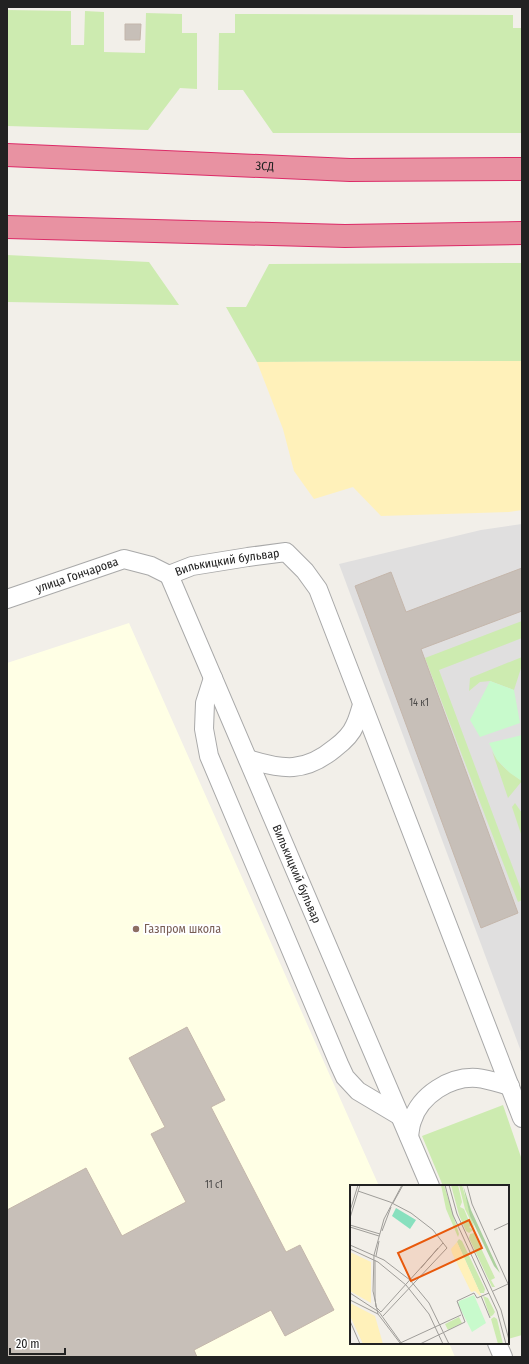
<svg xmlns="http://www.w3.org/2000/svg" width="529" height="1364" font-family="'Fira Sans Condensed',sans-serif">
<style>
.residential{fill:#e0dfdf}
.education{fill:#ffffe5}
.grass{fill:#cdebb0}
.sand{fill:#fff1ba}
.park{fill:#c8facc}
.building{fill:#c7bfb8;stroke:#c4b6ab}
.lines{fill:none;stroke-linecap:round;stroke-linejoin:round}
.minor-casing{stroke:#a9a9a9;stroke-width:20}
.highway-casing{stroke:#dc2a67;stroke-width:24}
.minor{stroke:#fff;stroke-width:18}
.highway{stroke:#e892a2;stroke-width:22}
.education-dot{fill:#8d6e63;stroke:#fff;stroke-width:1.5}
.labels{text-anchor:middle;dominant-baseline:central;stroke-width:4;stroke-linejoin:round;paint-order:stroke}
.number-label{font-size:10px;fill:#4b4948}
.street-label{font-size:12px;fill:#222;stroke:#fff}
.education-label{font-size:12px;fill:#785e54;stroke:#fff;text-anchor:start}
.inset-road{fill:none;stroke:#9f9d99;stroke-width:1}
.view{fill:#e8590c;fill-opacity:0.15;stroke:#e8590c;stroke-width:2}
.inset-edge{fill:none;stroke:#222;stroke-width:2}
</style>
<rect width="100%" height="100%" fill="#f2efe9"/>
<path class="residential" d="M 522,524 L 522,1054 L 339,564 L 481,530 Z"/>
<path class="education" d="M 129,623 L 379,1186 L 351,1186 L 351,1343 L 449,1343 L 455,1357 L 7,1357 L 7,663 Z"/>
<path class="grass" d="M 7,10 L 71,11 L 71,45 L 84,45 L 85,11 L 104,12 L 104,52 L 145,53 L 146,13 L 182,14 L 182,33 L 197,33 L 197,89 L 180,88 L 148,130 L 7,126 Z
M 235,14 L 513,15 L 513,28 L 522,28 L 522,133 L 273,133 L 243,90 L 218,90 L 219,33 L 235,33 Z
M 7,255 L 149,262 L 179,305 L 7,302 Z
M 522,263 L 522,361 L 257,362 L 226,307 L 246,307 L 269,264 Z
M 522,621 L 522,638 L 439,670 L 522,892 L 522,900 L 518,902 L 425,658 Z
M 522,657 L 522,665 L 514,690 L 490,681 L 480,682 L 469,691 L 470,678 Z
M 492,751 C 499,765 509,772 522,781 L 508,798 Z
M 515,803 L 522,813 L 522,837 L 512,807 Z
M 503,1105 L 522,1160 L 522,1335 L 508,1339 L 508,1186 L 443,1186 L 422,1136 Z"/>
<path class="sand" d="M 522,361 L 522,510 L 509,512 L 381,516 L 353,487 L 314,499 L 294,471 L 283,429 L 257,362 Z"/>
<path class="park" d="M 490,681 L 514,690 L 520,723 L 480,737 L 470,720 Z
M 522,735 L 522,781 L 510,773 L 497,760 L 489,743 Z"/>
<path class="building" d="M 125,24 L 141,24 L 140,40 L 125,40 Z
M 522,568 L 522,611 L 421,649 L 518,913 L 481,928 L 355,586 L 391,572 L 406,612 Z
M 187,1027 L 225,1100 L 211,1107 L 286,1252 L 300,1245 L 334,1310 L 285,1336 L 271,1310 L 194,1350 L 197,1357 L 7,1357 L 7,1210 L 86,1168 L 122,1236 L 186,1202 L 151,1134 L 165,1127 L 129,1058 Z"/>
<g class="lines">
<defs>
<g id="minor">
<path id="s1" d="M 169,575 L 192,566 L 248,557 L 286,552 L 305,571 L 318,589 L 522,1118"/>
<path id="s2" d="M 169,575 L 430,1186"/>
<path id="s3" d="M 7,599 L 124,559 L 151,566 L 169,575"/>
<path d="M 213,678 L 205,703 L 204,729 L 209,756 L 339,1064 L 345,1077 L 358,1091 L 400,1116"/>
<path d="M 248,759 C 283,770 305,773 335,748 C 343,742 351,735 355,725 C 358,719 360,711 362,705"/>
<path d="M 409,1136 C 410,1131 410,1126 412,1121 C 420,1095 450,1076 477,1078 C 488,1079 499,1083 510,1086"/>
<path d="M 497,1343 L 503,1357"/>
</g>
<g id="highway">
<path id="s4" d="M 7,155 L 350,170 L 522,169"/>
<path d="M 7,227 L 345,236 L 522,233"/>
</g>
</defs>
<use href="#minor" class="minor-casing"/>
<use href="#highway" class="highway-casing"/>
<use href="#minor" class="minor"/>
<use href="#highway" class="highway"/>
</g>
<circle class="education-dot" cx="136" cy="929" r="4"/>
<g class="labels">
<g class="number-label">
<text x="419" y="703">14 к1</text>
<text x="214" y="1185">11 с1</text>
</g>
<g class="street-label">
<text stroke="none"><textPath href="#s4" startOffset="258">ЗСД</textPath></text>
<text stroke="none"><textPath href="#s1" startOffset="60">Вилькицкий бульвар</textPath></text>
<text stroke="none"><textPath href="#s3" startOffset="74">улица Гончарова</textPath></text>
<text stroke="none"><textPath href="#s2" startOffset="325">Вилькицкий бульвар</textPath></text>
</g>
<g class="education-label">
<text x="144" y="929">Газпром школа</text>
</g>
</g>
<g transform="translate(350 1185)">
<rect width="159" height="159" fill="#f2efe9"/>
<path d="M 91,0 L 94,0 L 109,49 L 108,52 L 96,24 ZM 101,0 L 108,0 L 112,17 L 110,22 L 114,24 L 121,41 L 119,42 L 123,45 L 119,48 L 116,46 L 109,30 ZM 109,0 L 112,0 L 125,45 L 115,24 ZM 124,48 L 145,93 L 141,95 L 145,102 L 142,102 L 119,53 L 120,49 ZM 109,54 L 112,56 L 135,104 L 134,108 L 130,108 L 107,57 ZM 133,111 L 138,113 L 145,127 L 143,130 L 140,132 ZM 109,132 L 112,138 L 98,145 L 95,139 ZM 144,132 L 147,134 L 153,159 L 148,159 L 141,134 Z" fill="#cdebb0"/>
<path d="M 113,0 L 121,25 L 150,88 L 144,81 L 120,31 Z" fill="#add19e"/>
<path d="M 107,57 L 131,110 L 130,111 L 125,106 L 121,107 L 102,68 L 101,64 ZM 0,67 L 21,77 L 21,118 L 0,106 ZM 0,118 L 25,131 L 33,159 L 13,159 L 1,133 Z" fill="#fff1ba"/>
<path d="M 124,110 L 136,138 L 122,147 L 108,119 L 109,116 Z" fill="#c8facc"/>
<path d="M 46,23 L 66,35 L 60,44 L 42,31 Z" fill="#88e0be"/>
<path class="inset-road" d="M 95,0 L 103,30 L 147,126 L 156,159M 99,0 L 107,29 L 151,125 L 159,155M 117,0 L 122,19 L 159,101M 8,6 L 40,17 L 61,28 L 83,45 L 97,63 L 33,131M 43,18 L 53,0M 0,26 L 8,0M 0,33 L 10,0M 0,40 L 30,49M 0,42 L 29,51M 144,45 L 159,38M 32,46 L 41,22M 0,60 L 34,75 L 60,95 L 79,118 L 99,159M 0,64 L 28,77 L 56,100 L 79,129 L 93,159M 26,71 L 29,56M 25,75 L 25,113 L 26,122 L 31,127M 71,83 L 88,63M 143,106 L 158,99M 0,108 L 29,127 L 52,159M 131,111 L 140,133M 0,115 L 28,129 L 50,158M 31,127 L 93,58M 28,129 L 23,106 L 24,70 L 34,34 L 52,0M 0,136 L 10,159M 48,159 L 111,130M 70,159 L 115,137 L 107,116 L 124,108 L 127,113 L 139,108"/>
<path class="view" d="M 119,35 L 132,63 L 61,96 L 48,68 Z"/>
<rect width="159" height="159" class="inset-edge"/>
</g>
<rect width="529" height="1364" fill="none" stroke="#222222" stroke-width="16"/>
<path d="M10 1348v6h55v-6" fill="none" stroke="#222222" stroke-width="2"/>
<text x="16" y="1348" font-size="12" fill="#222222" stroke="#ffffff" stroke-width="3" paint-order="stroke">20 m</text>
</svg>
